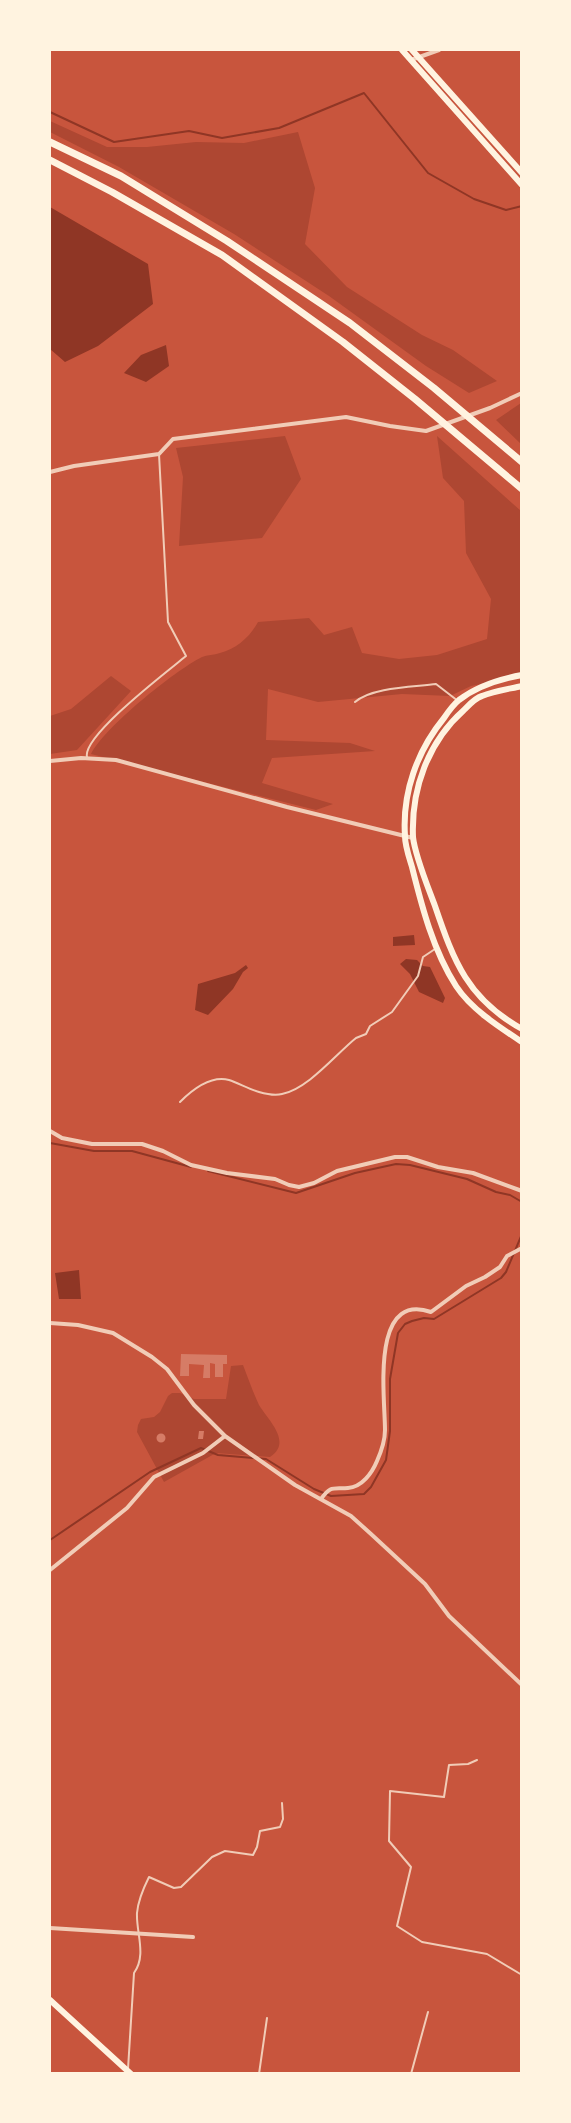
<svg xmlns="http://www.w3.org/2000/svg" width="571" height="2123" font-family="'Exo 2',sans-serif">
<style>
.green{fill:#ae4732}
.water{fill:#8f3625}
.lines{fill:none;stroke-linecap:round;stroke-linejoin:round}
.stream{stroke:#8f3625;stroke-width:2}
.building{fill:#d67c66}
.service{stroke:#f1ccb7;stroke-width:2}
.minor{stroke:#f1ccb7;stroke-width:4}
.primary{stroke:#fff3e0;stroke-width:6}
.motorway{stroke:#fff3e0;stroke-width:7}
</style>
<rect width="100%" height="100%" fill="#c8553d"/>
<path class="green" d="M 50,121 L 107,147 L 147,147 L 196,142 L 244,143 L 298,132 L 315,188 L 305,244 L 347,287 L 422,335 L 453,350 L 497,381 L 469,393 L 426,366 L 329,296 L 234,234 L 119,167 L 50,132 Z
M 521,403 L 521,444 L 496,420 Z
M 285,436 L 301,479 L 262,538 L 179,546 L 183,477 L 176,448 Z
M 437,436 L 521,511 L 521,676 L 471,686 L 450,696 L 402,694 L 318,702 L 268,689 L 266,740 L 350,743 L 375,751 L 272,758 L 262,783 L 333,804 L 316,810 L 91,754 C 104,728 174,671 202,657 C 207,655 214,655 220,653 C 236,649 250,637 258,622 L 309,618 L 324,635 L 352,627 L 362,653 L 399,659 L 437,655 L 487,639 L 491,599 L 466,553 L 464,501 L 443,478 Z
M 111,676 L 131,691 L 77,750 L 50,754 L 50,716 L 71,709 Z
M 243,1365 C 248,1378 253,1392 259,1405 C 268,1420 293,1442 270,1457 L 216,1453 L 164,1482 L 137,1432 L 138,1425 L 141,1419 L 154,1417 L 160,1412 L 168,1396 L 172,1393 L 180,1393 L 194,1399 L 226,1399 L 231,1366 Z"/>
<path class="water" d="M 50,207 L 148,264 L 153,304 L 98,346 L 65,362 L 50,349 Z
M 166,345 L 169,366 L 146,382 L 124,373 L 141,355 Z
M 414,935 L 415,945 L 393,946 L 393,937 Z
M 406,959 L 417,960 L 423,966 L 430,967 L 445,998 L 443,1003 L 419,992 L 410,974 L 400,964 Z
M 246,965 L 248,968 L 243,972 L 233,989 L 208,1015 L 195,1010 L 198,984 L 235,973 Z
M 79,1270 L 81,1299 L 59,1299 L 55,1273 Z"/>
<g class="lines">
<path class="stream" d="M 50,112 L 114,142 L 189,131 L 222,138 L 279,128 L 364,93 L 428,173 L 474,199 L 506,210 L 522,206
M 50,1143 L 94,1151 L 132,1151 L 191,1167
M 208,1171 L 296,1193 L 355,1173 L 396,1164 L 410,1165 L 467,1179 L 496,1192 L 510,1195 L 522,1202
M 50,1540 L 150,1472 L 201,1448 L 218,1455 L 266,1459 L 314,1489 L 331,1496 L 364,1494 L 371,1487 L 386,1460 L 390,1431 L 390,1379 L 398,1333 L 405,1324 L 412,1321 L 424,1318 L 434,1319 L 501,1278 L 506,1272 L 522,1234"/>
</g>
<path class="building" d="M 181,1354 L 227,1355 L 227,1364 L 223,1364 L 223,1377 L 215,1377 L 215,1364 L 210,1363 L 210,1378 L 203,1378 L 204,1365 L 189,1364 L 189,1376 L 180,1376 Z
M 199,1431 L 204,1431 L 203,1439 L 198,1439 Z
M156.5 1438a4.5 4.5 0 1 1 9 0a4.5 4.5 0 1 1-9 0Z"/>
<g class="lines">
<path class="service" d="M 355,702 C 372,687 414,687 436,684 L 458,701
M 87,757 C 82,736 168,671 186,656 L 168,622 L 159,454
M 180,1102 C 192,1090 210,1075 229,1080 C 238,1083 249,1089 259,1092 C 266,1094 275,1096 282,1094 C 308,1089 336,1054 356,1038 L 366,1034 L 370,1026 L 392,1012 L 418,976 L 423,957 L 435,949
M 477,1760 L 468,1764 L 449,1765 L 444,1797 L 390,1791 L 389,1841 L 411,1867 L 397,1926 L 422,1942 L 487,1954 L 522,1975
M 128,2069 L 134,1973 C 147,1955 136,1933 137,1913 C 138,1901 144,1887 149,1877 L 174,1888 L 181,1887 L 212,1857 L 225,1851 L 253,1855 L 257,1847 L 260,1831 L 280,1827 L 283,1819 L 282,1803
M 259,2074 L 267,2018
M 411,2074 L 428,2012"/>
<path class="minor" d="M 411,60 L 439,50
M 50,472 L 74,466 L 159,454 L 173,439 L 346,417 L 390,426 L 426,431 L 490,408 L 522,393
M 50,761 L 81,758 L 116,760 L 287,807 L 413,838
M 50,1131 L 62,1138 L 92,1144 L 142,1144 L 163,1151 L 191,1165 L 227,1173 L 275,1179 L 289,1185 L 299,1187 L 314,1183 L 337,1171 L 395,1157 L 407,1157 L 438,1167 L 473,1173 L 522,1191
M 50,1323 L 78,1325 L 113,1333 L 152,1357 L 167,1369 L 194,1405 L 225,1436 L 295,1485 L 351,1516 L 371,1534 L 425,1584 L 449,1616 L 522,1685
M 321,1499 C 331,1485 333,1489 348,1488 C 362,1487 372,1473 377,1461 C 381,1452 385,1439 385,1430 C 385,1397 370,1291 431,1312 L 466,1286 L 485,1277 L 500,1267 L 507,1256 L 522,1248
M 50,1570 L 127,1508 L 154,1477 L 203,1453 L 225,1436
M 50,1928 L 193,1937"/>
<path class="primary" d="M 402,50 L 522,185
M 412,50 L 522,173
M 522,675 C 500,679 476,687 459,700 C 453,705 448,712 444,718 C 417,751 402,793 405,836 C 405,846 409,857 412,867 C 422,907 433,950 456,986 C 471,1009 499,1027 522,1042
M 522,686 C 509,689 494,691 482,696 C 475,698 469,705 464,710 C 428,742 411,789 413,837 C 415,856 428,887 435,906 C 454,962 468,999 522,1029
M 50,2000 L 131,2074"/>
<path class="motorway" d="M 50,142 L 121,176 L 227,241 L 350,323 L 434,388 L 522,462
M 50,160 L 112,192 L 222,255 L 343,342 L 415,399 L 522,489"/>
</g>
<rect width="571" height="2123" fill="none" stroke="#fff3e0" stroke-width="102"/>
</svg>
